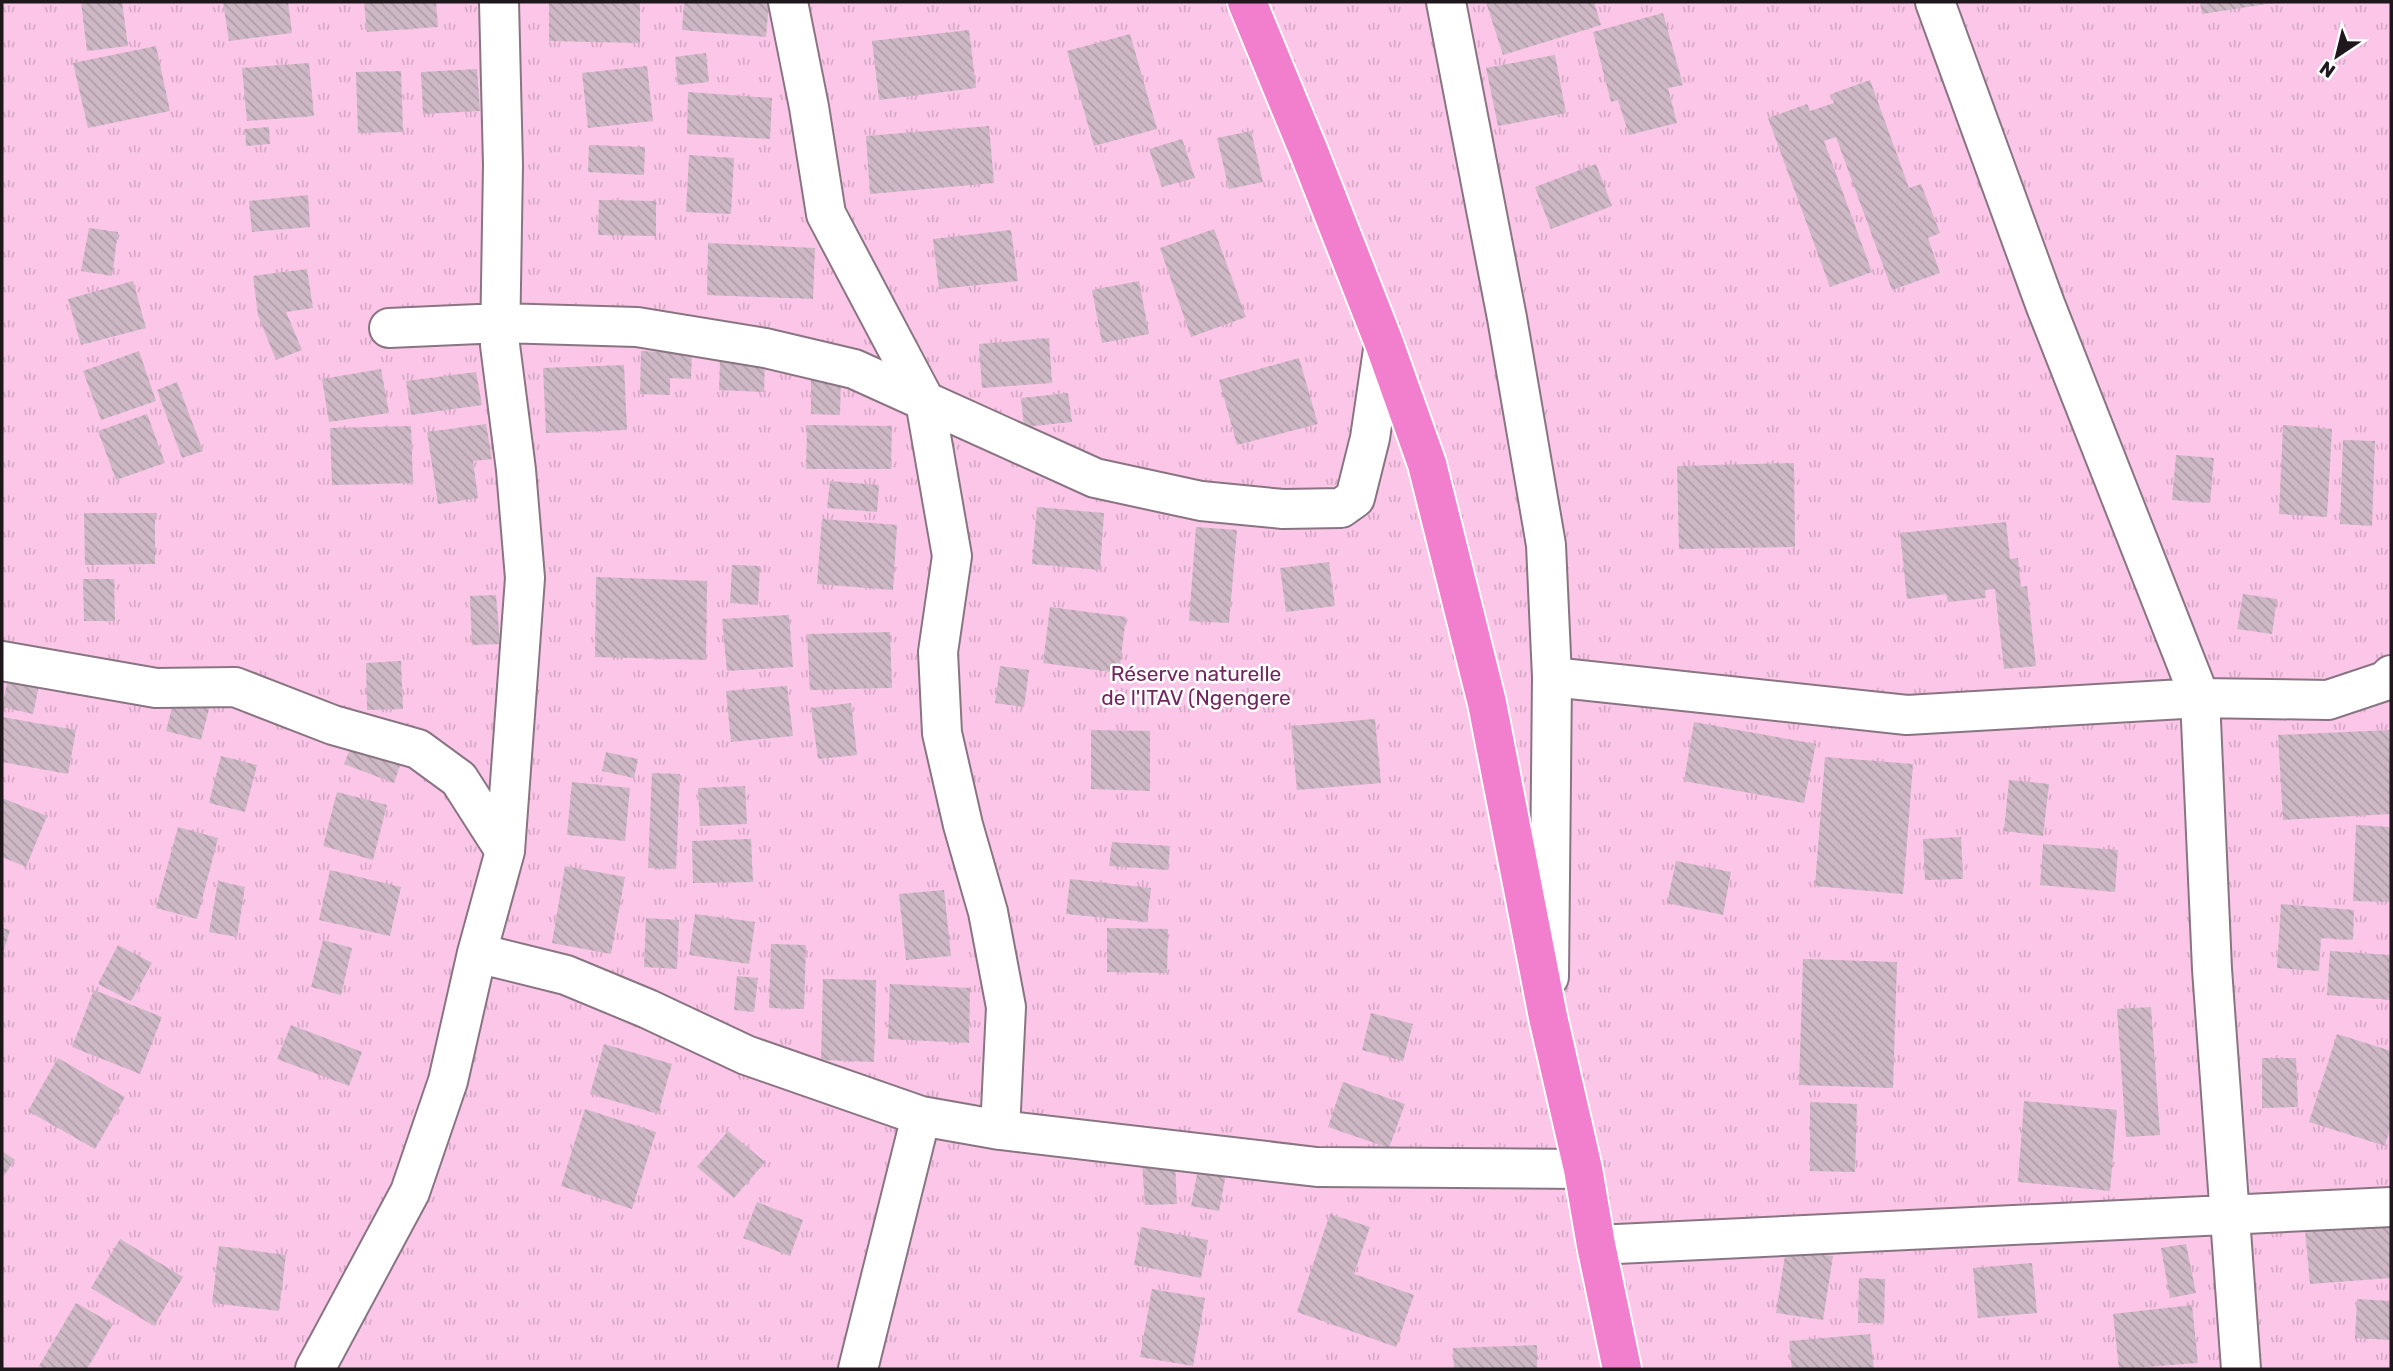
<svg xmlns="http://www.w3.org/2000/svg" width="2393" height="1371" font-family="Rubik,sans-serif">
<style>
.grass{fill:url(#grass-tufts)}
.building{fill:url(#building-back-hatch)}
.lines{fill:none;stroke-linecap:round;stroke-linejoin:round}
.minor-casing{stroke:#897582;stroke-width:42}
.highway-casing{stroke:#fff;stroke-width:42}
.minor{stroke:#fff;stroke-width:38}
.highway{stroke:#f17fce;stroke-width:38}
.labels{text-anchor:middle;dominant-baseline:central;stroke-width:5;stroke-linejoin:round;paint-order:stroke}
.park-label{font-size:21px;fill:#73265e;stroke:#fff}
</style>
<defs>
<pattern id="grass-tufts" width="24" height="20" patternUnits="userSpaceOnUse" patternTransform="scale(1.75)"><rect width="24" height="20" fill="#fbc6e8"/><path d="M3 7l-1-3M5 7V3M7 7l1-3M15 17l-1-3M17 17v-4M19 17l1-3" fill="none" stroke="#d7a9c6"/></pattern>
<pattern id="building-back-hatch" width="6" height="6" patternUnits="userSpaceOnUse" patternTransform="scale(1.75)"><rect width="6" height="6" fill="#ceb8c6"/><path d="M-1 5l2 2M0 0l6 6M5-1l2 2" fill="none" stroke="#b09daa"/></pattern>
</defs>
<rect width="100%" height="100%" fill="#fde6f5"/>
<path class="grass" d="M 2,2 L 2391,2 L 2391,1369 L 2,1369 Z"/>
<path class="building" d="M 81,2 L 122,2 L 128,46 L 87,51 Z
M 223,2 L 288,2 L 292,33 L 229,41 Z
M 364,2 L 436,2 L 438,27 L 367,32 Z
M 549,2 L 640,2 L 640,43 L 549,41 Z
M 684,2 L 769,2 L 766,37 L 682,30 Z
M 1486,2 L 1594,2 L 1601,25 L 1503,55 Z
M 2200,2 L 2273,2 L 2273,3 L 2202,14 Z
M 1663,13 L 1683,85 L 1668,88 L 1677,123 L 1629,135 L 1618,100 L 1611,102 L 1593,32 Z
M 969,30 L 976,88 L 879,100 L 872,41 Z
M 1130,34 L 1157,129 L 1094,146 L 1067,51 Z
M 156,46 L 170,111 L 88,128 L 73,63 Z
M 706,53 L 709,82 L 678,85 L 675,57 Z
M 1555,55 L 1566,113 L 1498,126 L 1486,68 Z
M 309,63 L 314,116 L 247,121 L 242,68 Z
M 647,66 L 653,121 L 588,128 L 582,73 Z
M 477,69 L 480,111 L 423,114 L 421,72 Z
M 401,71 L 403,132 L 358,133 L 356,72 Z
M 1870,80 L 1909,188 L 1921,184 L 1940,233 L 1928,238 L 1940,273 L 1892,290 L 1836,137 L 1824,141 L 1872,272 L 1830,287 L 1768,118 L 1807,104 L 1810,111 L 1834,103 L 1831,94 Z
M 688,92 L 772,98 L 770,139 L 687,134 Z
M 989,126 L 994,183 L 870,194 L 866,136 Z
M 269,127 L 270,144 L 246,146 L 245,129 Z
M 1251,131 L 1263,182 L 1229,189 L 1217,138 Z
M 1182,139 L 1195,178 L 1162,187 L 1149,149 Z
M 589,145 L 645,147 L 644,175 L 588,172 Z
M 689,155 L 734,158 L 731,214 L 686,212 Z
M 1596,164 L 1612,206 L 1551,229 L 1535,187 Z
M 308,195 L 310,227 L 252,232 L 249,201 Z
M 599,200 L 656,201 L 656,236 L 598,235 Z
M 89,228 L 118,232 L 112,276 L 81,271 Z
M 1214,229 L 1246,317 L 1191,337 L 1160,248 Z
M 1011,230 L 1018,281 L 939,289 L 933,239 Z
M 708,243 L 815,248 L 813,299 L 707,295 Z
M 307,269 L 313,308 L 286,312 L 302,350 L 276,360 L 258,315 L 253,276 Z
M 133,281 L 146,328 L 81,345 L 68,299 Z
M 1139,281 L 1149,334 L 1102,343 L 1092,290 Z
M 1049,338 L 1052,383 L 982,388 L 979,344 Z
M 139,351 L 156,401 L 101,420 L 83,371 Z
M 641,351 L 692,353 L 691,379 L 670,378 L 670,395 L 640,394 Z
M 1299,358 L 1318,424 L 1237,445 L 1219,380 Z
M 720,359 L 765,360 L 764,392 L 719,390 Z
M 624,365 L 627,430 L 546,433 L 543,368 Z
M 381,369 L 389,413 L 329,422 L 322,379 Z
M 476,372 L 482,405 L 411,415 L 406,381 Z
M 811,375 L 841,375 L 840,415 L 811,414 Z
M 177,382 L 203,451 L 182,458 L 157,390 Z
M 1068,393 L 1072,422 L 1024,427 L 1021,398 Z
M 147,414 L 165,463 L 116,480 L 98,431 Z
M 486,424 L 492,459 L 473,461 L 478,498 L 438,504 L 427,432 Z
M 807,425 L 892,426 L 891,469 L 806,469 Z
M 2283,425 L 2332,429 L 2327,517 L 2279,514 Z
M 411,426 L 413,483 L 332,485 L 330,428 Z
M 2343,440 L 2375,441 L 2372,526 L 2340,524 Z
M 2176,455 L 2214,458 L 2210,503 L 2172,500 Z
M 1794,463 L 1795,547 L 1679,549 L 1677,466 Z
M 830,481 L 879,485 L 877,512 L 827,508 Z
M 1037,507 L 1104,513 L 1100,570 L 1032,564 Z
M 84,513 L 155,513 L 155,564 L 85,565 Z
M 822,519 L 897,525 L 893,590 L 817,584 Z
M 2006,522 L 2010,559 L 2018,558 L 2021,587 L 2027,586 L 2036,666 L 2004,669 L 1995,589 L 1985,590 L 1986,598 L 1948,602 L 1946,594 L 1907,599 L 1900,533 Z
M 1196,527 L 1237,530 L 1229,623 L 1189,621 Z
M 1329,562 L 1335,606 L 1286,612 L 1280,568 Z
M 732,565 L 760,566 L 758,605 L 730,603 Z
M 596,577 L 707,581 L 706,660 L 595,657 Z
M 83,579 L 114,579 L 115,621 L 84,621 Z
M 2243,594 L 2277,599 L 2272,634 L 2237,629 Z
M 496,595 L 500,644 L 472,645 L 470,596 Z
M 1050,607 L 1126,617 L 1119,673 L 1043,663 Z
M 789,615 L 793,667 L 727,671 L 722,619 Z
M 890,632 L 892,688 L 810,690 L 807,634 Z
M 401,661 L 403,709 L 367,710 L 366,663 Z
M 1000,666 L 1029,670 L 1024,707 L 995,703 Z
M 9,674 L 40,681 L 33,714 L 2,707 Z
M 787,686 L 793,736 L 731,742 L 726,691 Z
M 175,696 L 210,705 L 201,740 L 166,731 Z
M 851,703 L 857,755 L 818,759 L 811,708 Z
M 2,717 L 76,730 L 68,774 L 2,762 Z
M 1375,719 L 1381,783 L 1297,790 L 1291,726 Z
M 1694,722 L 1816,744 L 1804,803 L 1684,781 Z
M 1091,730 L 1150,731 L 1150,791 L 1091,789 Z
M 2389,730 L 2391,814 L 2283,820 L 2278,735 Z
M 354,739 L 403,757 L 394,783 L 344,764 Z
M 606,752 L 638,759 L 634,778 L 602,771 Z
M 221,756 L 257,765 L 245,812 L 209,803 Z
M 1825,757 L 1913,764 L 1903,894 L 1815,886 Z
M 652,773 L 680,774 L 676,869 L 648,868 Z
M 2009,780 L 2049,784 L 2043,836 L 2004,831 Z
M 572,782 L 630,788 L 625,841 L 567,835 Z
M 745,786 L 747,824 L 700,826 L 698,788 Z
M 337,792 L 387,805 L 373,860 L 323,846 Z
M 2,798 L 47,816 L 26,867 L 2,857 Z
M 2356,825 L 2391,827 L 2389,902 L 2353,901 Z
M 178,827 L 218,838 L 197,919 L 156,908 Z
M 1961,837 L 1963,879 L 1925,880 L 1923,839 Z
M 751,839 L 753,882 L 693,883 L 692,841 Z
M 1112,842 L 1170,846 L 1168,870 L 1109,866 Z
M 2043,844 L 2118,850 L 2115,892 L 2040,885 Z
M 1676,861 L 1731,872 L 1723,915 L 1667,903 Z
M 565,866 L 625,877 L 611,954 L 552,943 Z
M 330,870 L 401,887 L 390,936 L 319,920 Z
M 1070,879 L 1151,888 L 1147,922 L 1066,914 Z
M 218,881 L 245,887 L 237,937 L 209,932 Z
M 944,890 L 951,956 L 906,960 L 899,894 Z
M 2281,904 L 2354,910 L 2353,940 L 2321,938 L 2319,971 L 2277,968 Z
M 695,914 L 755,922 L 749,964 L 689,955 Z
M 646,918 L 679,920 L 677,969 L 644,967 Z
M 2,928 L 10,930 L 2,956 Z
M 1107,928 L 1168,929 L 1167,973 L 1107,972 Z
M 323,940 L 352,948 L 341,995 L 311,987 Z
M 771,944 L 806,945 L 804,1009 L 769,1008 Z
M 118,945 L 152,963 L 131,1001 L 98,984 Z
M 2330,951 L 2391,955 L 2391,1000 L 2327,995 Z
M 1803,959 L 1897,962 L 1893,1088 L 1799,1085 Z
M 737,976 L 758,978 L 754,1012 L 734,1010 Z
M 823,979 L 876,980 L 874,1062 L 821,1060 Z
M 890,984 L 970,988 L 969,1043 L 888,1039 Z
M 94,990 L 162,1017 L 140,1074 L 72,1047 Z
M 2151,1007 L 2160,1135 L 2126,1137 L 2117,1009 Z
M 1371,1013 L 1413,1024 L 1403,1061 L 1362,1050 Z
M 291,1025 L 362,1052 L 349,1086 L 277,1059 Z
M 2337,1034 L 2391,1051 L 2391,1125 L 2385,1146 L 2309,1122 Z
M 604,1044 L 672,1064 L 658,1114 L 590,1094 Z
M 58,1058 L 125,1097 L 95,1149 L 28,1111 Z
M 2262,1058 L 2296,1058 L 2298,1107 L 2262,1108 Z
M 1343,1082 L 1405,1104 L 1389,1148 L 1328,1127 Z
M 2024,1101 L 2117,1110 L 2110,1191 L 2018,1182 Z
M 1810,1102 L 1857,1104 L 1855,1172 L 1810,1171 Z
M 585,1109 L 656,1132 L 632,1209 L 561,1186 Z
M 728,1131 L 765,1162 L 734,1198 L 697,1167 Z
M 2,1151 L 15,1160 L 2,1178 Z
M 1175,1163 L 1177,1204 L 1145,1205 L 1142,1164 Z
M 1198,1169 L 1226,1174 L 1219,1211 L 1191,1206 Z
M 757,1202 L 803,1220 L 790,1256 L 743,1238 Z
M 1330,1214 L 1370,1227 L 1354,1274 L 1414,1295 L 1396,1347 L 1297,1312 Z
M 2390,1223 L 2391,1278 L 2310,1284 L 2305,1230 Z
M 1141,1227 L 1208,1240 L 1201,1278 L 1134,1265 Z
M 120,1239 L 183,1277 L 154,1326 L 91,1288 Z
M 2186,1244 L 2196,1293 L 2170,1298 L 2161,1248 Z
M 219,1246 L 286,1255 L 279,1311 L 212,1303 Z
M 1786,1249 L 1833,1256 L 1823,1320 L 1776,1313 Z
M 2032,1263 L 2037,1313 L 1978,1318 L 1973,1268 Z
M 1859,1278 L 1885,1279 L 1884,1323 L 1858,1323 Z
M 1152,1289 L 1205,1298 L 1193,1366 L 1140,1357 Z
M 2357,1299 L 2391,1301 L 2391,1340 L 2355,1338 Z
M 76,1303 L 113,1324 L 87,1369 L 44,1369 L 39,1366 Z
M 2192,1305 L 2198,1363 L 2119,1369 L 2113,1314 Z
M 1870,1334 L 1874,1369 L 1792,1369 L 1789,1341 Z
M 1537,1345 L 1537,1369 L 1454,1369 L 1453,1348 Z"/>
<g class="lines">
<defs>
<path id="minor" d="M 788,2 L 809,107 L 826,214 L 925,401 L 952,556 L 938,652 L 942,733 L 963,825 L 988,912 L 1006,1007 L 1000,1130
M 1446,2 L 1507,318 L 1546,545 L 1552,677 L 1549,977
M 1935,2 L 2045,304 L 2200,698 L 2212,969 L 2241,1369
M 389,328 L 501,323 L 637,327 L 765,348 L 854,369 L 1095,478 L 1201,501 L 1283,509 L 1341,508 L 1355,498 L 1370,438 L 1384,343
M 2,661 L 156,688 L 235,687 L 333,725 L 418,749 L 459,779 L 505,851
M 1552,677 L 1907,715 L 2200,698 L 2328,700 L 2385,681 L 2391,675
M 477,953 L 566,975 L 648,1009 L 746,1055 L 921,1116 L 1000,1130 L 1317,1167 L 1583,1169
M 1596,1245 L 2391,1207
M 315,1369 L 410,1192 L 448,1081 L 477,953 L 505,851 L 525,578 L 516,470 L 500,345 L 503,165 L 499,2
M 858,1369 L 921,1116"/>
<path id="highway" d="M 1247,2 L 1309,152 L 1384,343 L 1427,464 L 1487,703 L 1548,1017 L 1583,1169 L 1596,1245 L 1622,1369"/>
</defs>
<use href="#minor" class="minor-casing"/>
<use href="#highway" class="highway-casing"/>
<use href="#minor" class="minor"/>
<use href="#highway" class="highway"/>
</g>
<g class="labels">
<g class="park-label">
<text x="1196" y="673">Réserve naturelle<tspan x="1196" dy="24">de l'ITAV (Ngengere</tspan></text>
</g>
</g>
<rect width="2393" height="1371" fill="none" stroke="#1e171c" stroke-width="7"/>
<g transform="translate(2337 56) rotate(215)" stroke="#ffffff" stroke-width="5" paint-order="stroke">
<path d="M0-5L12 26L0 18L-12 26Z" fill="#1e171c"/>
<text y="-10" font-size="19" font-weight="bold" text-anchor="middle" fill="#1e171c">N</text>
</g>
</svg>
